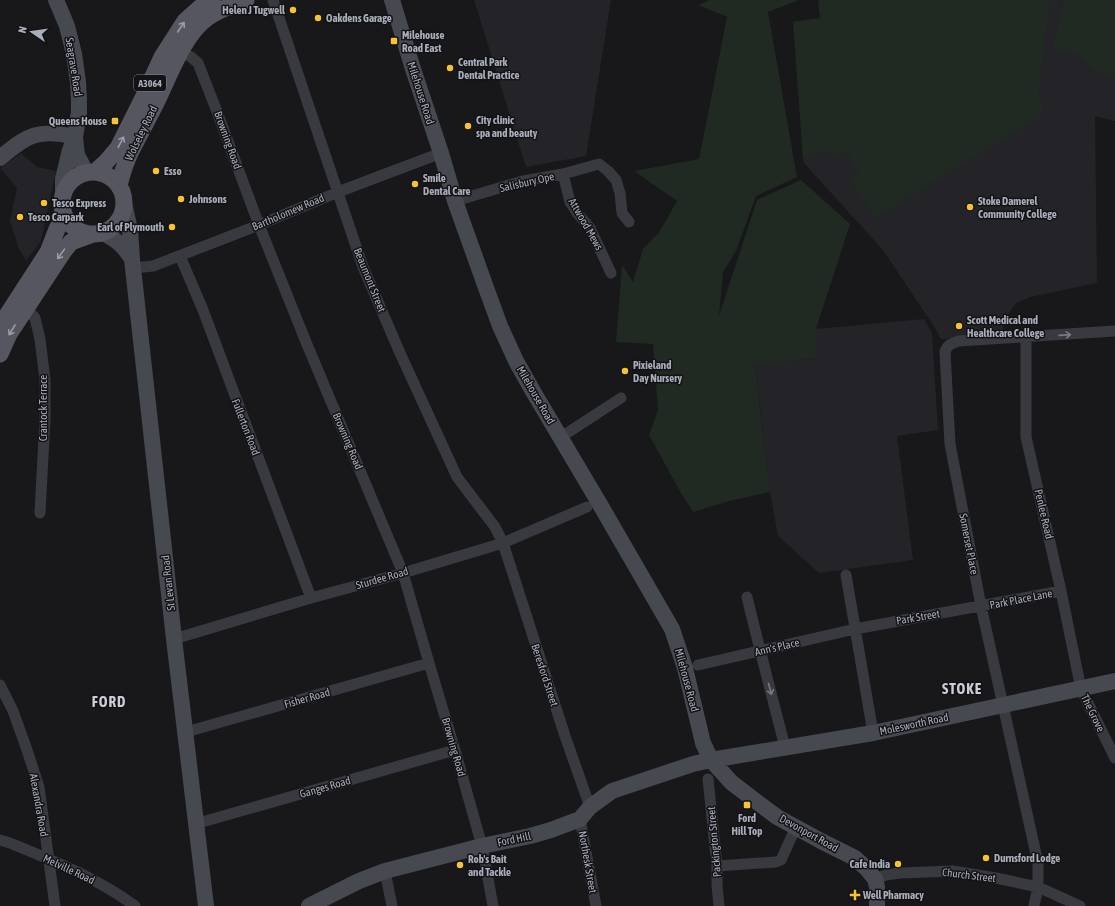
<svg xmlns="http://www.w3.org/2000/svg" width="1115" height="906" font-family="'Asap Condensed',sans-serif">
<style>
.built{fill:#242428}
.green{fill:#202922}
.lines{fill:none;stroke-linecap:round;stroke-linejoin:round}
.street{stroke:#393a40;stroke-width:11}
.secondary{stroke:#474950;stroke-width:16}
.primary{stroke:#55565f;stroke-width:17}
.oneway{stroke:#999ca9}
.oneway2{stroke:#777a84}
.poi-dot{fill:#f9c232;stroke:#131316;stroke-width:1.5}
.labels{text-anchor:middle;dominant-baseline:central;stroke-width:3;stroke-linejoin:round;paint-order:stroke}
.shield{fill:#131316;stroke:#7d808a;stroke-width:1}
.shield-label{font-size:10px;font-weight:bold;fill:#aaaebb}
.poi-label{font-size:11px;font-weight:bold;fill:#aaaebb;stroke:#131316;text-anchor:start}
.street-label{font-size:11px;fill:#aaaebb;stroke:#131316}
.district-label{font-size:15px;font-weight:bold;letter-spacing:1px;fill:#cbced6;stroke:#131316}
</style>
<rect width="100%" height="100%" fill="#18181b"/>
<path class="built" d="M 474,0 L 611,0 L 586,156 L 526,167 Z
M 942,0 L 1061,0 L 1061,1 L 1102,10 L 1115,22 L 1115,121 L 1095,116 L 1097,283 L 1030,297 L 1016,303 L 1003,322 L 1003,336 L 941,339 L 937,331 L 883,250 L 804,163 L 793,22 Z
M 21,153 L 37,167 L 56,171 L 41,241 L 26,261 L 19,249 L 10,221 L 17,188 L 0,168 Z
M 924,319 L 932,333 L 938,430 L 897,436 L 913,560 L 819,573 L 778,536 L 770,492 L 755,364 L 816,358 L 816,329 Z"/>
<path class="green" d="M 709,0 L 799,0 L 768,12 L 797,177 L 756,196 L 736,251 L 723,272 L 719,316 L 757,200 L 801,180 L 850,224 L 816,329 L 816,358 L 755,365 L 770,492 L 729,501 L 693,512 L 682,495 L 649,435 L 658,410 L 653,344 L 616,342 L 622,265 L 633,282 L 643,249 L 660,231 L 677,201 L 634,171 L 699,159 L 727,17 L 698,5 Z
M 818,0 L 1050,0 L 1038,94 L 1043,111 L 1040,117 L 879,216 L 874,216 C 865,203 859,191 849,179 L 859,173 L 847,152 L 833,158 L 829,150 L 803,159 L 793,22 L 820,18 Z
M 1061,0 L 1115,0 L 1115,76 L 1095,71 L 1076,54 L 1053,48 L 1063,2 Z"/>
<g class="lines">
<path class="street" d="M 273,0 L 363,267 L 400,353 L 457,477 L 495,527 L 503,543 L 565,736 L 590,807
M 181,52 L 191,57 L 198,63 L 216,109 L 259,225 L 306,342 L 403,573 L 429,663 L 455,750 L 482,846 L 493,906
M 563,174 L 570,202 L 578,214 L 590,228 L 611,273
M 455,201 L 523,181 L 563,174 L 599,164 L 608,171 L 616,180 L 620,193 L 622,213 L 629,222
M 180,256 L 203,310 L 311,598
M 133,268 L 153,266 L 259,225 L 338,192 L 441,153
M 26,308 L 35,318 L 40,339 L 45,380 L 45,419 L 40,513
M 1026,337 L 1026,437 L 1061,591 L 1081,689 L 1115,758
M 561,437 L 621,398
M 846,575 L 873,733
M 747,597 C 759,647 772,697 785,747
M 174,639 L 311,598 L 403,573 L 503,543 L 587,507
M 698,665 L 855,629 L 1061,591
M 0,685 L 13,711 L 26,747 L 39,787 L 55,906
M 186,732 L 429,663
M 708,779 L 717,866 L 717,885 L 719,906
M 580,819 L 596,906
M 195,824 L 455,750
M 0,840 L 10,843 C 54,861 97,878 135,906
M 717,866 L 776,862 L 781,860 L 796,827
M 385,871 L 392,906
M 875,879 L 886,875 L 900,873 L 952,871 L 996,878 L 1038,887 L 1080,906
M 1034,906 L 1038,887 L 1038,863 L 981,606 L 950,444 L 945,352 C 947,345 952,343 959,341 L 1115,331"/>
<path class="secondary" d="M 56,0 L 67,26 L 74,54 L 78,82 L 79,100 L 79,112 L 75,137 L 70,150 L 63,179 L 63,193
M 392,0 L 413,69 L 441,153 L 455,201 L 485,285 L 500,326 L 516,361 L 534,393 L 598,501 L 672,629 L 685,668 L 703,743 L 711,760 L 732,783 L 777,817 L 821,841 L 855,858 L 866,868 L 875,879 L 877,887 L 877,906
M 75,138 L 77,155 L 86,172
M 0,158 C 27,135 39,128 75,137
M 124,203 L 130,230 L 132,259 L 174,639 L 206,906
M 103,233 C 118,241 123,245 132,259
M 309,906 L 359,881 L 385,871 L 482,846 L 530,836 L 551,830 L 580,819 L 590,807 L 612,791 L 693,764 L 711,760 L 873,733 L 1115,681"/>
<path class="primary" d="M62 203a31 31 0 1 1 62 0a31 31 0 1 1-62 0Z
M 95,172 L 106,162 L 118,148 L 144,96 L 162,57 L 185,21 L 203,5 L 212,0
M 119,185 C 122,174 125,163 130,153 C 139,135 148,119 157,101 C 169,76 184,34 207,18 C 219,9 233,5 246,0
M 0,326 L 48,252 L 57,229 L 65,216
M 0,354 L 9,334 L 63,252 L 71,242 L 93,234"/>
</g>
<defs><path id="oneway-shaft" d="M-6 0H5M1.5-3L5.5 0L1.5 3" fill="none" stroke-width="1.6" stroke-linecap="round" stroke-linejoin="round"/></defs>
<g class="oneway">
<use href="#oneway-shaft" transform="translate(181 27) rotate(-56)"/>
<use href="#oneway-shaft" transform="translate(121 142) rotate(-62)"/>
<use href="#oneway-shaft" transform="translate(61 254) rotate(126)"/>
<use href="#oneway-shaft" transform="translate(12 330) rotate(121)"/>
</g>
<g class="oneway2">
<use href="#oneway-shaft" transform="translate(1065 335) rotate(-4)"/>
<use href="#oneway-shaft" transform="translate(770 689) rotate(75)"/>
</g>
<g class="poi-dot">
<circle cx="293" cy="10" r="4"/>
<circle cx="318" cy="18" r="4"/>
<rect x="390" y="37" width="8" height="8" rx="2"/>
<circle cx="450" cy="68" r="4"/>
<rect x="111" y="117" width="8" height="8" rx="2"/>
<circle cx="468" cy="126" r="4"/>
<circle cx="156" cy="171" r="4"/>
<circle cx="415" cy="184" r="4"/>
<circle cx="181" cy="199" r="4"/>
<circle cx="44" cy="203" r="4"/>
<circle cx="970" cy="207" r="4"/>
<circle cx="20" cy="217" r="4"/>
<circle cx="172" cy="227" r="4"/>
<circle cx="959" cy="326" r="4"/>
<circle cx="625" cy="371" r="4"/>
<rect x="743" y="801" width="8" height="8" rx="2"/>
<circle cx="986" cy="858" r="4"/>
<circle cx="898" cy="864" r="4"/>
<circle cx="460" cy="865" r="4"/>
<path d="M853 889h4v4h4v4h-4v4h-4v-4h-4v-4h4z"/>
</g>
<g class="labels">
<rect class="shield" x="134" y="75" width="32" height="16" rx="3"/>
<g class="shield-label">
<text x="150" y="83">A3064</text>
</g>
<g class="poi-label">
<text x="285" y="10" text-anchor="end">Helen J Tugwell</text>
<text x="326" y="18">Oakdens Garage</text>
<text x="402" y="35">Milehouse<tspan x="402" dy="13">Road East</tspan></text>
<text x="458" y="62">Central Park<tspan x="458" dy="13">Dental Practice</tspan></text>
<text x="476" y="120">City clinic<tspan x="476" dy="13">spa and beauty</tspan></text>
<text x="107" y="121" text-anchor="end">Queens House</text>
<text x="164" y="171">Esso</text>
<text x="423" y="178">Smile<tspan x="423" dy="13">Dental Care</tspan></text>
<text x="189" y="199">Johnsons</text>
<text x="978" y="201">Stoke Damerel<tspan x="978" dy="13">Community College</tspan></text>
<text x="52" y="203">Tesco Express</text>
<text x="28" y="217">Tesco Carpark</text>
<text x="164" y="227" text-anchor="end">Earl of Plymouth</text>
<text x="967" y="320">Scott Medical and<tspan x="967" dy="13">Healthcare College</tspan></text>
<text x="633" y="365">Pixieland<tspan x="633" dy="13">Day Nursery</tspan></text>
<text x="747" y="818" text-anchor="middle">Ford<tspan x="747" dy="13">Hill Top</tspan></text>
<text x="994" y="858">Durnsford Lodge</text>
<text x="468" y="859">Rob's Bait<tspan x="468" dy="13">and Tackle</tspan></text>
<text x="890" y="864" text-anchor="end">Cafe India</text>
<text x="863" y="895">Well Pharmacy</text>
</g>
<g class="street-label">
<text transform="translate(74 67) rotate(81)">Seagrave Road</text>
<text transform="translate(421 93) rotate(72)">Milehouse Road</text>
<text transform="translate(141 133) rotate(-64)">Wolseley Road</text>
<text transform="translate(228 140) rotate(70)">Browning Road</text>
<text transform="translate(527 182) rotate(-13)">Salisbury Ope</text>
<text transform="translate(288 212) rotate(-23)">Bartholomew Road</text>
<text transform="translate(586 224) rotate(60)">Attwood Mews</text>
<text transform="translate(370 280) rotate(68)">Beaumont Street</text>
<text transform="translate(536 395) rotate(60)">Milehouse Road</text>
<text transform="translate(43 408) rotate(-90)">Crantock Terrace</text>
<text transform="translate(246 427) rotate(69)">Fullerton Road</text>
<text transform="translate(348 441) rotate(67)">Browning Road</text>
<text transform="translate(1044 514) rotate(77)">Penlee Road</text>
<text transform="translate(969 544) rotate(79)">Somerset Place</text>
<text transform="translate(382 578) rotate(-16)">Sturdee Road</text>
<text transform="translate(168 583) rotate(-96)">St Levan Road</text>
<text transform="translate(1021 599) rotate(-11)">Park Place Lane</text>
<text transform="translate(918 617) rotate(-10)">Park Street</text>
<text transform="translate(777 647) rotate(-13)">Ann's Place</text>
<text transform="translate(545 675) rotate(72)">Beresford Street</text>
<text transform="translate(687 680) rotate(75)">Milehouse Road</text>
<text transform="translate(307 698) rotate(-16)">Fisher Road</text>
<text transform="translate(1093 713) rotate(64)">The Grove</text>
<text transform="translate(914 724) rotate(-12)">Molesworth Road</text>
<text transform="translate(454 747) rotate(74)">Browning Road</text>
<text transform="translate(325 787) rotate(-16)">Ganges Road</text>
<text transform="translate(39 805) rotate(80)">Alexandra Road</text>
<text transform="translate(809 833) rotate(29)">Devonport Road</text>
<text transform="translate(514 839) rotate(-12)">Ford Hill</text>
<text transform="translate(714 842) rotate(-95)">Packington Street</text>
<text transform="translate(588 862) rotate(80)">Northesk Street</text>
<text transform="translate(69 869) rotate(25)">Melville Road</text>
<text transform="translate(969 875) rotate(7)">Church Street</text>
</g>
<g class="district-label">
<text x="962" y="688">STOKE</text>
<text x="109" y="701">FORD</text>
</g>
</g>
<g transform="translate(32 32) rotate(283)" stroke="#131316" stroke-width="3" paint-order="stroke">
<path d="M0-3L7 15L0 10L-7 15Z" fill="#aaaebb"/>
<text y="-6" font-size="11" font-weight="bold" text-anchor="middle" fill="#aaaebb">N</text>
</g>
</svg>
